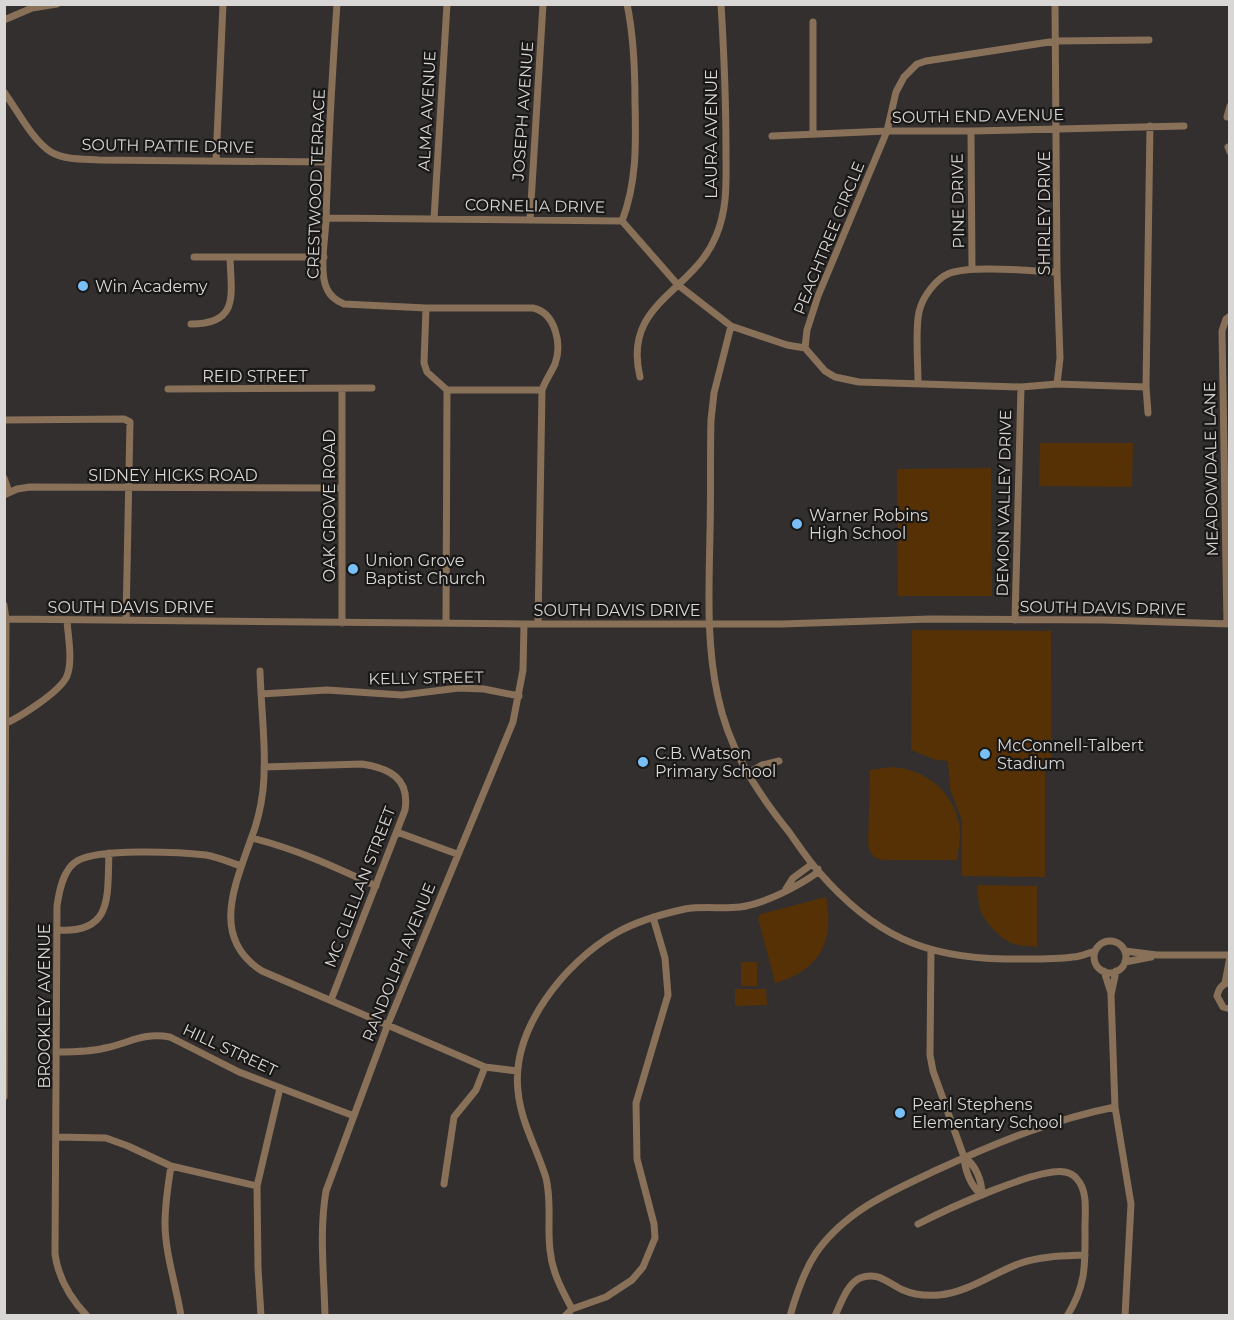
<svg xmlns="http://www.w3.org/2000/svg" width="1234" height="1320" font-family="Montserrat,sans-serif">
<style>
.green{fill:#563106}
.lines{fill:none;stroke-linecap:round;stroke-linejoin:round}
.minor{stroke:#897058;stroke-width:7}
.poi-dot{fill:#79bff8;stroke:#191817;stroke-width:2}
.labels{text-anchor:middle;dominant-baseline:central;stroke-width:4.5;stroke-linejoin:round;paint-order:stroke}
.street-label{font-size:16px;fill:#d8d7d6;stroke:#191817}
.poi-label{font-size:16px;fill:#d8d7d6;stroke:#191817;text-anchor:start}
</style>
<rect width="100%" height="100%" fill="#322f2e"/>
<path class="green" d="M 1040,443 L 1133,443 L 1132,487 L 1039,486 Z
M 991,468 L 992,596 L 898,596 L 897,469 Z
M 912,630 L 1051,631 L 1052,769 L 1045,770 L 1045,877 L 962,876 L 962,821 L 950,789 L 948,761 L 936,760 L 911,750 Z
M 892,767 C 927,769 958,795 960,832 C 960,841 958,851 957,860 L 882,860 C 873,857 870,854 868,844 L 870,770 Z
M 977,885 L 1037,886 L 1037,947 C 1028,946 1017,946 1009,942 C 998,936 984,921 980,909 C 978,902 978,893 977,885 Z
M 826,897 C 835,941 819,971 775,983 L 758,918 L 761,914 Z
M 741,962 L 757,962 L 757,986 L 741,986 Z
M 735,989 L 766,989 L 767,1005 L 735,1006 Z"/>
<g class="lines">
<path class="minor" d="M 337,4 C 332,77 328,148 326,221 C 325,239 319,273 327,289 C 330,296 337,301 344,304 L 426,308 L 533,308 C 556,313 562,345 555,364 C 551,373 545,381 542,390 L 538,624
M 1055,4 L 1057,272 L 1060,358 L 1057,384
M 4,20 L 32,8 L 57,4
M 813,22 L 813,134
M 1149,40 L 1056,41 L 926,61 L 917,64 L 904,77 L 896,92 L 887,131 L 818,296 L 807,330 L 805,348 L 825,371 L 835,377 L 859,382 L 1021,387 L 1057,384 L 1146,387 L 1150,126
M 4,92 C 17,110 33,141 51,152 C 64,160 84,159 99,160 L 327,162
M 1227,117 L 1230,106
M 971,131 L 972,269
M 772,136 L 887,131 L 971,131 L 1184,126
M 1228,147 L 1230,152
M 216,161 L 223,4
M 326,218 L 622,221 L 678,285 L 731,326 L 787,345 L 805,348
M 434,219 L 447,4
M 530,219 L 543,4
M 622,221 C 637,182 636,143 635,102 C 635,69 634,37 627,4
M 194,257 L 324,257
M 426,308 L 424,363 L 427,372 L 447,390 L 542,390
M 191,324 C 240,324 231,294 230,257
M 731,326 L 714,393 L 711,420 C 710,458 711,496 710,533 C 709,588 706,643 718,697 C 729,749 756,791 789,832 C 799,846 808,860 819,872 C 873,934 923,958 1005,959 C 1028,959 1051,960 1073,957 C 1081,957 1088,953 1095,951
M 640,377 C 622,302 693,293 716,236 C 728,208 726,180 726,151 C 726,102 724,53 721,4
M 918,382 C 918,362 915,330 919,312 C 922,298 935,279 950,273 C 973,265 1030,271 1057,272
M 1146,387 L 1148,413
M 168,389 L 372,388
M 342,390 L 342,623
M 4,420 L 124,419 L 130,422 L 126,620
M 4,478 L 9,492
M 4,495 L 17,489 L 30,487 L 342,488
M 4,605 L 6,619 L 4,1097
M 4,619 L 524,624 L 782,624 L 930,619 L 1103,620 L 1230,624
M 1015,620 L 1021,387
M 446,623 L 447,390
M 1227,624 L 1222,331 L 1226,319 L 1230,316
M 260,671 C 261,710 267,752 263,790 C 261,807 257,824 251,839 C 235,885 210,938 262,971 L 485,1067 L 517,1071
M 261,694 L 327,690 L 402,695 L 459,688 L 484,689 L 519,696
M 4,724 C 19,718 61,691 67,676 C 73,660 68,637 67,620
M 264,767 L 362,764 C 389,768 410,778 405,810 L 331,1000
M 747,774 L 762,765 L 779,761
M 397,832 L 457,854
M 252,838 C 296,849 335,867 376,886
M 786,889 L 793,878 L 812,864
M 57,930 C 114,934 107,895 109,853
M1094 957a16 16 0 1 1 32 0a16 16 0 1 1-32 0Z
M 931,951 L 930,1055 L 933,1071 L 964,1157 C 965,1171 971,1187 982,1195
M 1125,951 L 1157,955 L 1230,955
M 1125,962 L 1151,957
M 1104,971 L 1111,993
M 1116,971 L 1111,995 L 1115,1107 L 1131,1204 L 1125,1316
M 1230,982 C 1222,984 1219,988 1217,996 L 1223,1007 L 1230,1009
M 1225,983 L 1230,957
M 58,1052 C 73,1052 90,1052 105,1048 C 130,1043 143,1032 170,1037 L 239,1072 L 354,1116
M 57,1137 L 106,1138 L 128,1146 L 171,1166 L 257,1186
M 964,1157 C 976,1165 982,1181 982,1195
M 171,1166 C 168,1185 165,1204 165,1223 C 165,1253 176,1285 181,1316
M 444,1184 L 454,1117 L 476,1090 L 485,1067
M 918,1224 C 945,1210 1038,1167 1065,1172 C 1070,1173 1074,1175 1077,1179 C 1088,1191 1085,1212 1085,1227 C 1085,1263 1087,1284 1067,1316
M 572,1309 C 562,1290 552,1272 550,1250 C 547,1226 552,1202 546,1178 C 537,1148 521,1123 518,1091 C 511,1029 565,962 616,933 C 637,921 662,914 685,909 C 703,906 722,909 740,907 C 764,904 799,886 818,872 L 818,869
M 87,1316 C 71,1299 58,1277 55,1254 L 57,906 C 59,892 63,869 77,861 C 98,848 180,852 206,855 C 218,857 229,862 241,866
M 261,1316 L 258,1268 L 257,1186 L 280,1088
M 325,1316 C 324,1274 319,1232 326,1191 L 388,1024 L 513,722 L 523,670 L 524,624
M 565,1316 L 572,1309 L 606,1297 L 632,1280 L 643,1267 L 655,1238 L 654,1224 L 637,1159 L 636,1103 L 668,995 L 665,958 L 653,917
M 790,1316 C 796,1295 804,1271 816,1253 C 846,1210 894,1190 939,1169 C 996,1143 1054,1119 1115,1107
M 835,1316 C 841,1303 847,1284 860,1278 C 878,1271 888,1283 903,1290 C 914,1295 927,1296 939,1295 C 969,1292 993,1273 1021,1263 C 1041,1256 1064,1256 1085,1255"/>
</g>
<g class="poi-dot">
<circle cx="83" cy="286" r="6"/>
<circle cx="797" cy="524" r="6"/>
<circle cx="353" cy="569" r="6"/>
<circle cx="985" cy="754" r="6"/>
<circle cx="643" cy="762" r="6"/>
<circle cx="900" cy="1113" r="6"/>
</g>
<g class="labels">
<g class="street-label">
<text transform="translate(427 111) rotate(-87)">ALMA AVENUE</text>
<text transform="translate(523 111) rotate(-86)">JOSEPH AVENUE</text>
<text transform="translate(978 116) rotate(-1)">SOUTH END AVENUE</text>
<text transform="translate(711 134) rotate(-90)">LAURA AVENUE</text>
<text transform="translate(168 146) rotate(1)">SOUTH PATTIE DRIVE</text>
<text transform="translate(316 184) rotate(-88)">CRESTWOOD TERRACE</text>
<text transform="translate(958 201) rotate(-91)">PINE DRIVE</text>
<text transform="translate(535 206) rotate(1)">CORNELIA DRIVE</text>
<text transform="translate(1044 213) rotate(-90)">SHIRLEY DRIVE</text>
<text transform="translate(829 238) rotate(-68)">PEACHTREE CIRCLE</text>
<text x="255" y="376">REID STREET</text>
<text transform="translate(1211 469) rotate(-91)">MEADOWDALE LANE</text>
<text x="173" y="475">SIDNEY HICKS ROAD</text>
<text transform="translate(1004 503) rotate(-89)">DEMON VALLEY DRIVE</text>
<text transform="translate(329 506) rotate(-90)">OAK GROVE ROAD</text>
<text x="131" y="607">SOUTH DAVIS DRIVE</text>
<text transform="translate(1103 608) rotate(1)">SOUTH DAVIS DRIVE</text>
<text x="617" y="610">SOUTH DAVIS DRIVE</text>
<text transform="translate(426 678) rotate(-1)">KELLY STREET</text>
<text transform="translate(360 887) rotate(-69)">MC CLELLAN STREET</text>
<text transform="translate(399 962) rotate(-68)">RANDOLPH AVENUE</text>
<text transform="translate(44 1006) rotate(-90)">BROOKLEY AVENUE</text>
<text transform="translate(230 1050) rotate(25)">HILL STREET</text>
</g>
<g class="poi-label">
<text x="95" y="286">Win Academy</text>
<text x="809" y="515">Warner Robins<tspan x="809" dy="18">High School</tspan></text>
<text x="365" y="560">Union Grove<tspan x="365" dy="18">Baptist Church</tspan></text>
<text x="997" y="745">McConnell-Talbert<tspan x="997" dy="18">Stadium</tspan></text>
<text x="655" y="753">C.B. Watson<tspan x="655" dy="18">Primary School</tspan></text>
<text x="912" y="1104">Pearl Stephens<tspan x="912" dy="18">Elementary School</tspan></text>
</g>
</g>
<rect width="1234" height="1320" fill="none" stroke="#d8d7d6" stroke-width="12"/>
</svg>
